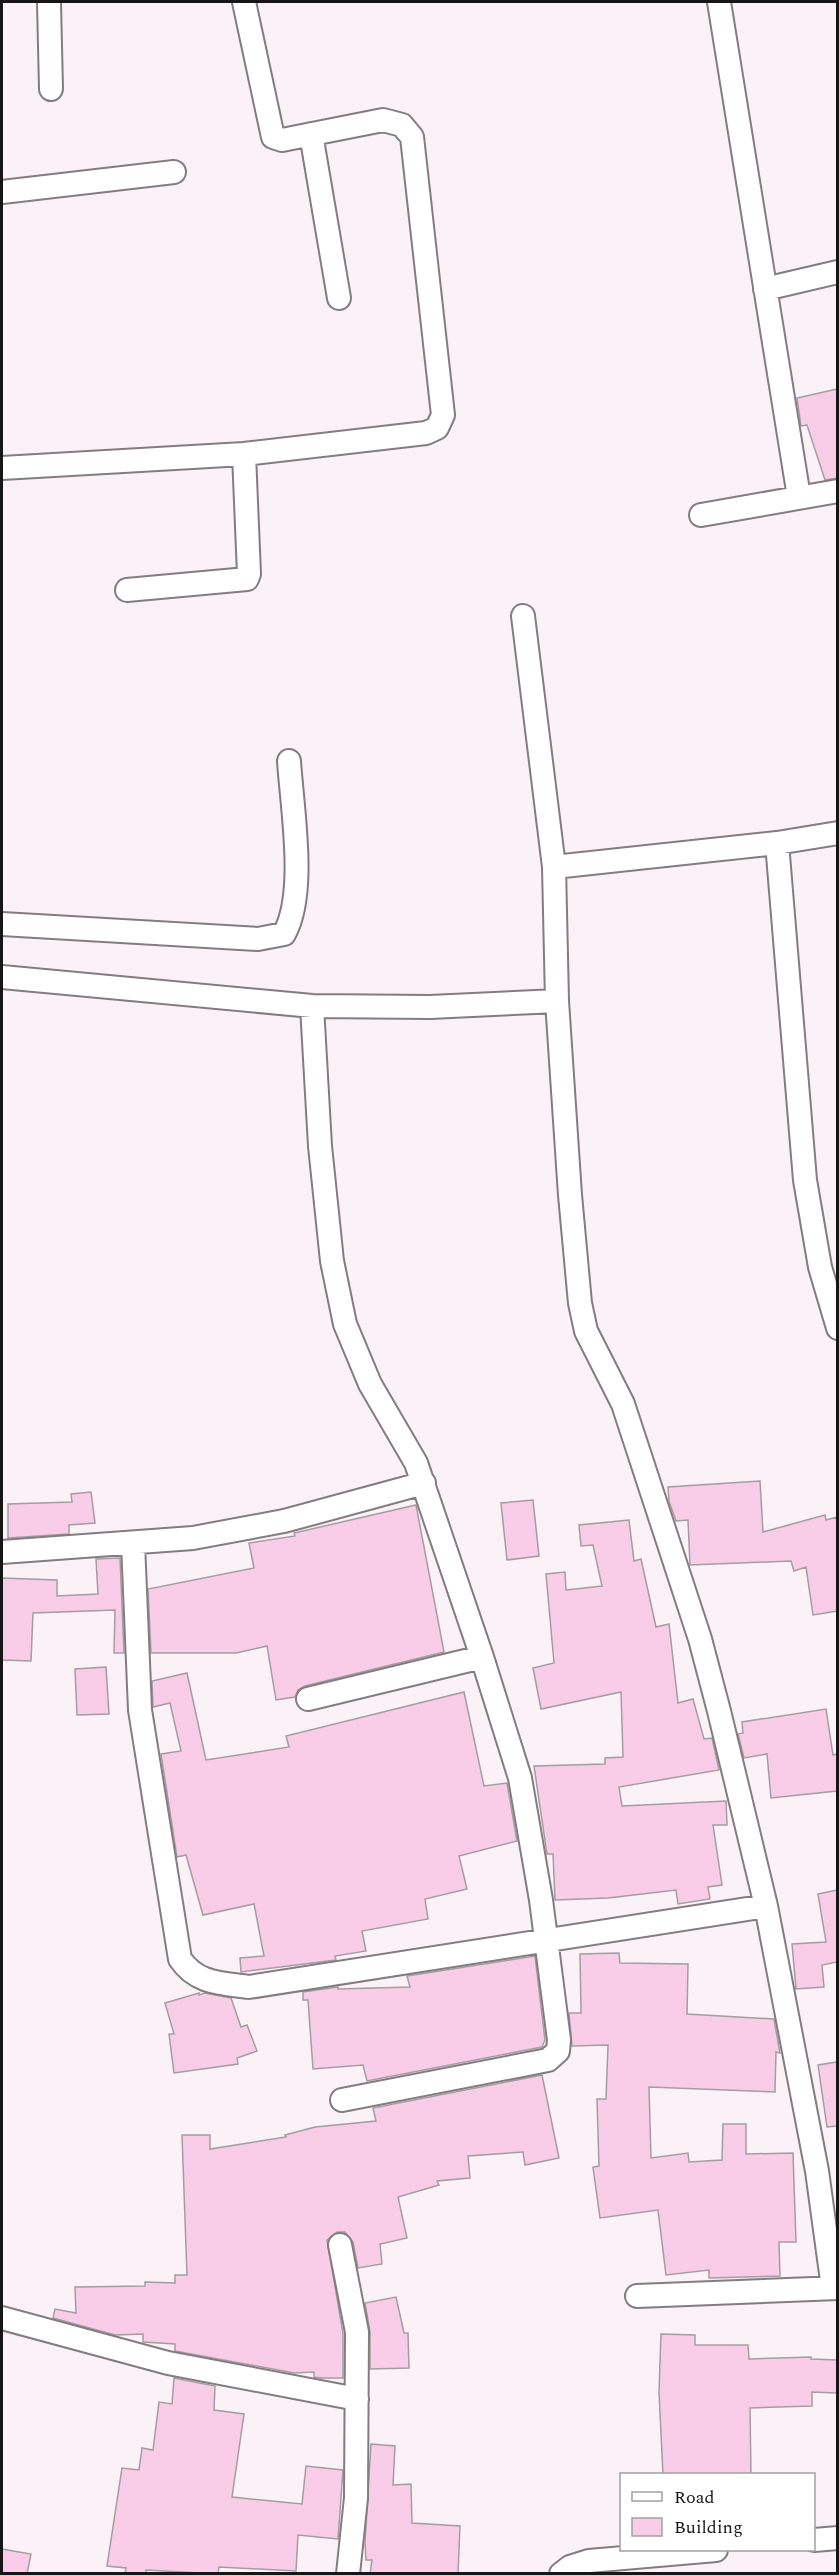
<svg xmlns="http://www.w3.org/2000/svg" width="839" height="2575" font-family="Spectral,serif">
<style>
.building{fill:#f9cde7;stroke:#a49da1;stroke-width:1.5}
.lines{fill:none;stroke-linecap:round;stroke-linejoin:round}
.minor-casing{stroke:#837c80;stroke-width:26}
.minor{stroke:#fff;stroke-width:22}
</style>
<rect width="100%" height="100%" fill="#faf2f7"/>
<path class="building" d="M 837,389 L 837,478 L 825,480 L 807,425 L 801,426 L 797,398 Z
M 760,1481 L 763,1532 L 825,1515 L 826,1520 L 837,1517 L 837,1611 L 813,1615 L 806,1567 L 794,1571 L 791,1561 L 690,1565 L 688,1520 L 676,1521 L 669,1501 L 668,1487 Z
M 91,1492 L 95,1523 L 69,1525 L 69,1534 L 8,1538 L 8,1504 L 72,1502 L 71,1494 Z
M 533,1500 L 539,1556 L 507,1560 L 501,1503 Z
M 416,1505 L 444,1652 L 305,1686 L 298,1690 L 295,1697 L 276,1700 L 267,1646 L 236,1653 L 151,1653 L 148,1589 L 254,1568 L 249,1543 L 295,1536 L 294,1533 Z
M 629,1520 L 634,1561 L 641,1559 L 656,1627 L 669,1624 L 678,1703 L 693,1699 L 704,1739 L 712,1738 L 719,1770 L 619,1787 L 622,1806 L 726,1801 L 727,1825 L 713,1825 L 722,1885 L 708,1887 L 710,1899 L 678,1904 L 676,1890 L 608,1898 L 555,1900 L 553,1854 L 547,1854 L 534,1766 L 605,1764 L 605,1758 L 623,1757 L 621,1692 L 541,1709 L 533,1668 L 554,1663 L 546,1574 L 565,1572 L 566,1590 L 602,1586 L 593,1545 L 581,1546 L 579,1525 Z
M 120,1558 L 124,1653 L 114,1653 L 115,1610 L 33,1613 L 31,1661 L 2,1660 L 2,1578 L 57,1580 L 57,1596 L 98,1594 L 96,1559 Z
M 106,1667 L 109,1714 L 77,1715 L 75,1669 Z
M 187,1673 L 206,1760 L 289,1747 L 286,1736 L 464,1692 L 484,1786 L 507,1783 L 517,1841 L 459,1856 L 467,1889 L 425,1899 L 428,1919 L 362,1931 L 366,1951 L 335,1956 L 336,1960 L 241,1972 L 240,1958 L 264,1956 L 254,1904 L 203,1915 L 186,1855 L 177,1857 L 161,1754 L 181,1751 L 170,1703 L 153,1707 L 152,1681 Z
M 826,1709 L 833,1755 L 837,1754 L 837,1791 L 771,1798 L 767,1754 L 744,1758 L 738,1734 L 743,1733 L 742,1722 Z
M 837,1890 L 837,1962 L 822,1965 L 824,1987 L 796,1989 L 792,1944 L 826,1942 L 818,1894 Z
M 619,1953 L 620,1963 L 688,1964 L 687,2014 L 774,2019 L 780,2053 L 776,2052 L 775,2092 L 649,2087 L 651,2158 L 688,2153 L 689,2162 L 722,2160 L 723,2124 L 746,2124 L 746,2154 L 793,2153 L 796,2242 L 779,2242 L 780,2276 L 709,2278 L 709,2270 L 666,2275 L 658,2210 L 600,2218 L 593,2167 L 599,2166 L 597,2099 L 606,2099 L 608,2045 L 572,2046 L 569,2013 L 581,2013 L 580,1954 Z
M 535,1956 L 545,2040 L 542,2047 L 367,2081 L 363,2065 L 313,2069 L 308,2000 L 303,2000 L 303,1992 L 338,1987 L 338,1989 L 410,1987 L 407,1976 Z
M 199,1993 L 199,1995 L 205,1993 L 231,1998 L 241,2027 L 247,2025 L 257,2051 L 237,2058 L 238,2064 L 174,2073 L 169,2034 L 174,2034 L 165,2003 Z
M 837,2062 L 837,2126 L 827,2127 L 818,2065 Z
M 542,2075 L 559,2158 L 525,2165 L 523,2152 L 468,2156 L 470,2178 L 437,2181 L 439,2185 L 398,2197 L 407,2238 L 380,2244 L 382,2264 L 358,2268 L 353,2242 L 345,2232 L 337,2232 L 327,2240 L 343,2333 L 343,2378 L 321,2378 L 314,2377 L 314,2372 L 294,2373 L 175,2351 L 175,2344 L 143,2342 L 143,2334 L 115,2335 L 53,2318 L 55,2309 L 76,2313 L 75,2287 L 145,2286 L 145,2282 L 175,2283 L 175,2275 L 187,2275 L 182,2135 L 210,2135 L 210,2149 L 286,2137 L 285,2135 L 315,2127 L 376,2121 L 373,2108 Z
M 396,2297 L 404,2333 L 408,2333 L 409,2368 L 370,2369 L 370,2332 L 365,2303 Z
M 661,2334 L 695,2335 L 695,2345 L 748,2345 L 749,2359 L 811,2357 L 811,2359 L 837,2360 L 837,2393 L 812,2392 L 812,2406 L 750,2408 L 751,2475 L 663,2475 L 659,2392 Z
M 174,2378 L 215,2386 L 214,2410 L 244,2414 L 232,2497 L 302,2504 L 306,2466 L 343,2470 L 338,2539 L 298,2535 L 296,2571 L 219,2567 L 218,2574 L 146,2570 L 146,2574 L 125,2574 L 126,2568 L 107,2566 L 122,2468 L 139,2470 L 142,2448 L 153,2450 L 159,2402 L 172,2404 Z
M 371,2444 L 395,2446 L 393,2485 L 411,2484 L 412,2523 L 460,2526 L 458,2574 L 370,2574 L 372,2560 L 366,2560 L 365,2542 Z
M 2,2549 L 31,2554 L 27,2574 L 2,2574 Z"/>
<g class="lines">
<defs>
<path id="minor" d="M 49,2 L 51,89
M 719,2 L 799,497
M 311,134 L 339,298
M 2,192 L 174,172
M 765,289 L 838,272
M 2,468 L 244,454 L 426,433 L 437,428 L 443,415 L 412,137 L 402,125 L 383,120 L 282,140 L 273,137 L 244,2
M 701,515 L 838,491
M 127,590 L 247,579 L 249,574 L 244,454
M 523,616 L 554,867 L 557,1001 L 570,1195 L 580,1303 L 586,1331 L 623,1404 L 700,1639 L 719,1711 L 766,1906 L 817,2171 L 833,2288
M 777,843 L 805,1180 L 820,1267 L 838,1328
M 554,867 L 777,843 L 838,833
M 2,924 L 258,939 L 284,934 C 307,894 292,808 289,761
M 2,977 L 312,1006 L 430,1007 L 557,1001
M 312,1006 L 320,1146 L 332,1261 L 345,1324 L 370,1384 L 416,1463 L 482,1657 L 520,1778 L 541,1900 L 559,2040 L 558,2051 L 548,2060 L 342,2100
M 133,1543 L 140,1710 L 180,1959 C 197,1984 221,1983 249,1987 L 766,1906
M 2,1552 L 193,1538 L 284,1521 L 424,1483
M 308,1699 L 482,1657
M 340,2245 L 357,2332 L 356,2498 L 348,2574
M 637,2296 L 838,2288
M 2,2318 L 168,2363 L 357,2399
M 814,2540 L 838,2538
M 561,2574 L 570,2567 L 589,2561 L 716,2550"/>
</defs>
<use href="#minor" class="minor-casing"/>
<use href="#minor" class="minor"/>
</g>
<rect width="839" height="2575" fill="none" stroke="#171516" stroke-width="6"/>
<rect x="620" y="2473" width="195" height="78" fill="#ffffff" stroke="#a2a1a2" stroke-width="1.5"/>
<rect x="632" y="2492" width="30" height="9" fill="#ffffff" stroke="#a2a1a2" stroke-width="1.5"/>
<text x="674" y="2503" font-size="18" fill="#171516">Road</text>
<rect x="632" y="2518" width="30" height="18" fill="#f9cde7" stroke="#a2a1a2" stroke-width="1.5"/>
<text x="674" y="2533" font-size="18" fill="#171516">Building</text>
</svg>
